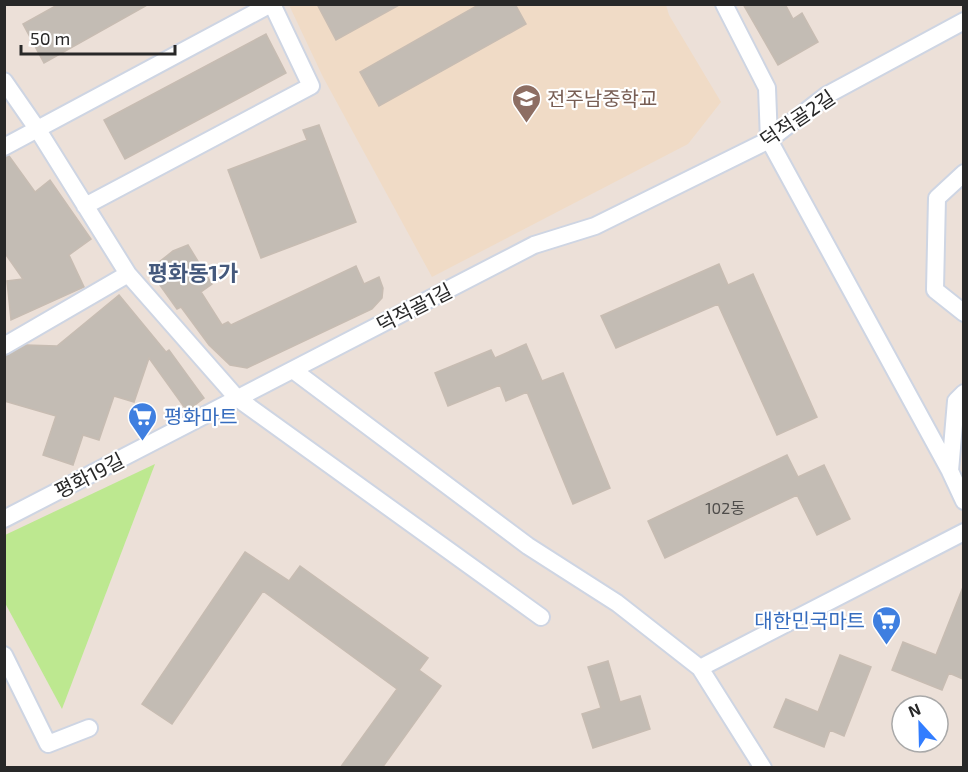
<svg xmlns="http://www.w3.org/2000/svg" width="968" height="772" font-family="'Exo 2','Noto Sans KR',sans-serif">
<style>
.education{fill:#f0dbc6}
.green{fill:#bde890}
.building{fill:#c3bcb4;stroke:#c7bcb2;stroke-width:1.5}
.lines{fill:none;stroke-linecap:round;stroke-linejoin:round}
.minor-casing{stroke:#ced5e3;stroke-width:20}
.minor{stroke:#fff;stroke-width:16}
.labels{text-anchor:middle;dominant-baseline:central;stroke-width:4.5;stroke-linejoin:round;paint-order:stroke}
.number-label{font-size:16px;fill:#4f4d4b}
.education-label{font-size:20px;fill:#785e54;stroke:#fff;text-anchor:start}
.street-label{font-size:20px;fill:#282828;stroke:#fff}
.shop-label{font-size:20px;fill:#366cbe;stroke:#fff;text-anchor:start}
.quarter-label{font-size:22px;font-weight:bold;fill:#45597c;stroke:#fff}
</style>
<rect width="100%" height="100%" fill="#ece0d8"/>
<path class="education" d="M 289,5 L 666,5 L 669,15 L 721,102 L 688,144 L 432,277 L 323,77 Z"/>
<path class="green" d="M 155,464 L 62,709 L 5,603 L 5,535 Z"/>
<path class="building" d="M 59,4 L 149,4 L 44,63 L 23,24 Z
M 317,4 L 401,4 L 336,40 Z
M 480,4 L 515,4 L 526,24 L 379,106 L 360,72 Z
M 743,4 L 785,4 L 793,19 L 802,13 L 818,42 L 778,65 Z
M 266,34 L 286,73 L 125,159 L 104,120 Z
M 319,125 L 356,222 L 261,258 L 228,170 L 307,140 L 303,130 Z
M 9,156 L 35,192 L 50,180 L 91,239 L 69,255 L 84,287 L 11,320 L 7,281 L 23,279 L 4,252 L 4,157 Z
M 188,245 L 212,284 L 201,292 L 222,325 L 228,322 L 231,325 L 356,266 L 364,284 L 379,277 L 383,288 L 382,298 L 372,309 L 247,368 L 230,365 L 209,345 L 181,307 L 177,309 L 149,270 L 173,251 Z
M 719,264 L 728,285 L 753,274 L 817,417 L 777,435 L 718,304 L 616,348 L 601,316 Z
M 119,295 L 166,352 L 169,350 L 204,398 L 187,411 L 149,358 L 134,402 L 114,396 L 99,440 L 83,435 L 73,465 L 43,455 L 56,416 L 4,401 L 4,356 L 26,345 L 57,346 Z
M 526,344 L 542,381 L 563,373 L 610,488 L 573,504 L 527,392 L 506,401 L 500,385 L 448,406 L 435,373 L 491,350 L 495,358 Z
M 787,455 L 798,477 L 824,465 L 850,519 L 817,535 L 797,495 L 665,558 L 648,521 Z
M 245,552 L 289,581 L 300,566 L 428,658 L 419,670 L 441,686 L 382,768 L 340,768 L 397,689 L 263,591 L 172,724 L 142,704 Z
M 963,587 L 963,679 L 949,673 L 942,690 L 892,670 L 903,642 L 936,655 Z
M 840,655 L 871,667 L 844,736 L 830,730 L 824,747 L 774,727 L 786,699 L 818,712 Z
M 608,661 L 620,702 L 640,696 L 650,729 L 593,748 L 582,714 L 601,708 L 588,667 Z"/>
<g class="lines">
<defs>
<path id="minor" d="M 724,4 L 767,88 L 769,140 L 950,471 L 964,501
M 4,81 L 38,130 L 128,274 L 237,398 L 541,617
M 4,147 L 271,4
M 964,173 L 937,198 L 935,290 L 964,313
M 85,206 L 311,86 L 272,4
M 4,346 L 128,274
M 293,370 L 528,546 L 617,603 L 700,668 L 763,768
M 950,471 L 956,401 L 964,393
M 4,519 L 534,245 L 595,226 L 769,140 L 827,95 L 964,21
M 4,655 L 48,744 L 89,728
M 700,668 L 964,532"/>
</defs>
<use href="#minor" class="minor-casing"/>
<use href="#minor" class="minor"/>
</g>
<defs>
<symbol id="school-pin" viewBox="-11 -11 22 30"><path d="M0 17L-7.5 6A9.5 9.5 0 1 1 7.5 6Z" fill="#8d6e63" stroke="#fff"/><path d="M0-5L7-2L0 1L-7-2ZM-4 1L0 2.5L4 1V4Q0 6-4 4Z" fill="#fff"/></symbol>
<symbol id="supermarket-pin" viewBox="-11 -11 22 30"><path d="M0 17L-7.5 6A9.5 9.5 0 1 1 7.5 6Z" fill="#3f7fe0" stroke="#fff"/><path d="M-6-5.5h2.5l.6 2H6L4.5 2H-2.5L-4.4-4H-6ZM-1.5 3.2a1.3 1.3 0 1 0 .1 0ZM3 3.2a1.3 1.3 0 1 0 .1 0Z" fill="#fff"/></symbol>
</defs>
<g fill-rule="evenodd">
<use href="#school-pin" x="510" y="82" width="33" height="45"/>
<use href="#supermarket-pin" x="126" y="400" width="33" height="45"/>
<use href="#supermarket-pin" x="870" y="604" width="33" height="45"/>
</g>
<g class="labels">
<g class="number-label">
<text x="725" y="507">102동</text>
</g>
<g class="education-label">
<text x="547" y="98">전주남중학교</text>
</g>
<g class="street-label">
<text transform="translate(797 118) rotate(-34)">덕적골2길</text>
<text transform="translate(414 307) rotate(-27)">덕적골1길</text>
<text transform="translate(89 475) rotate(-27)">평화19길</text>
</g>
<g class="shop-label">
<text x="164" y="416">평화마트</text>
<text x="865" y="620" text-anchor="end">대한민국마트</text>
</g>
<g class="quarter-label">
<text x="193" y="272">평화동1가</text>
</g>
</g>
<rect width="968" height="772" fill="none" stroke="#282828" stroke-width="12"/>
<g transform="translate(920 724) rotate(338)"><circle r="28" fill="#ffffff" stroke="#a9a9a9" stroke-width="1.5"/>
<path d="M0-4.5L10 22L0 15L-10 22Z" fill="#327dff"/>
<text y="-9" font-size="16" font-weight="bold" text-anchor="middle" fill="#282828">N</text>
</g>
<path d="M21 45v9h154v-9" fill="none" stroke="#282828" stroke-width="3"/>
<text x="30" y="45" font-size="18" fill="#282828" stroke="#ffffff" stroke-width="4.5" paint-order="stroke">50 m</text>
</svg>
